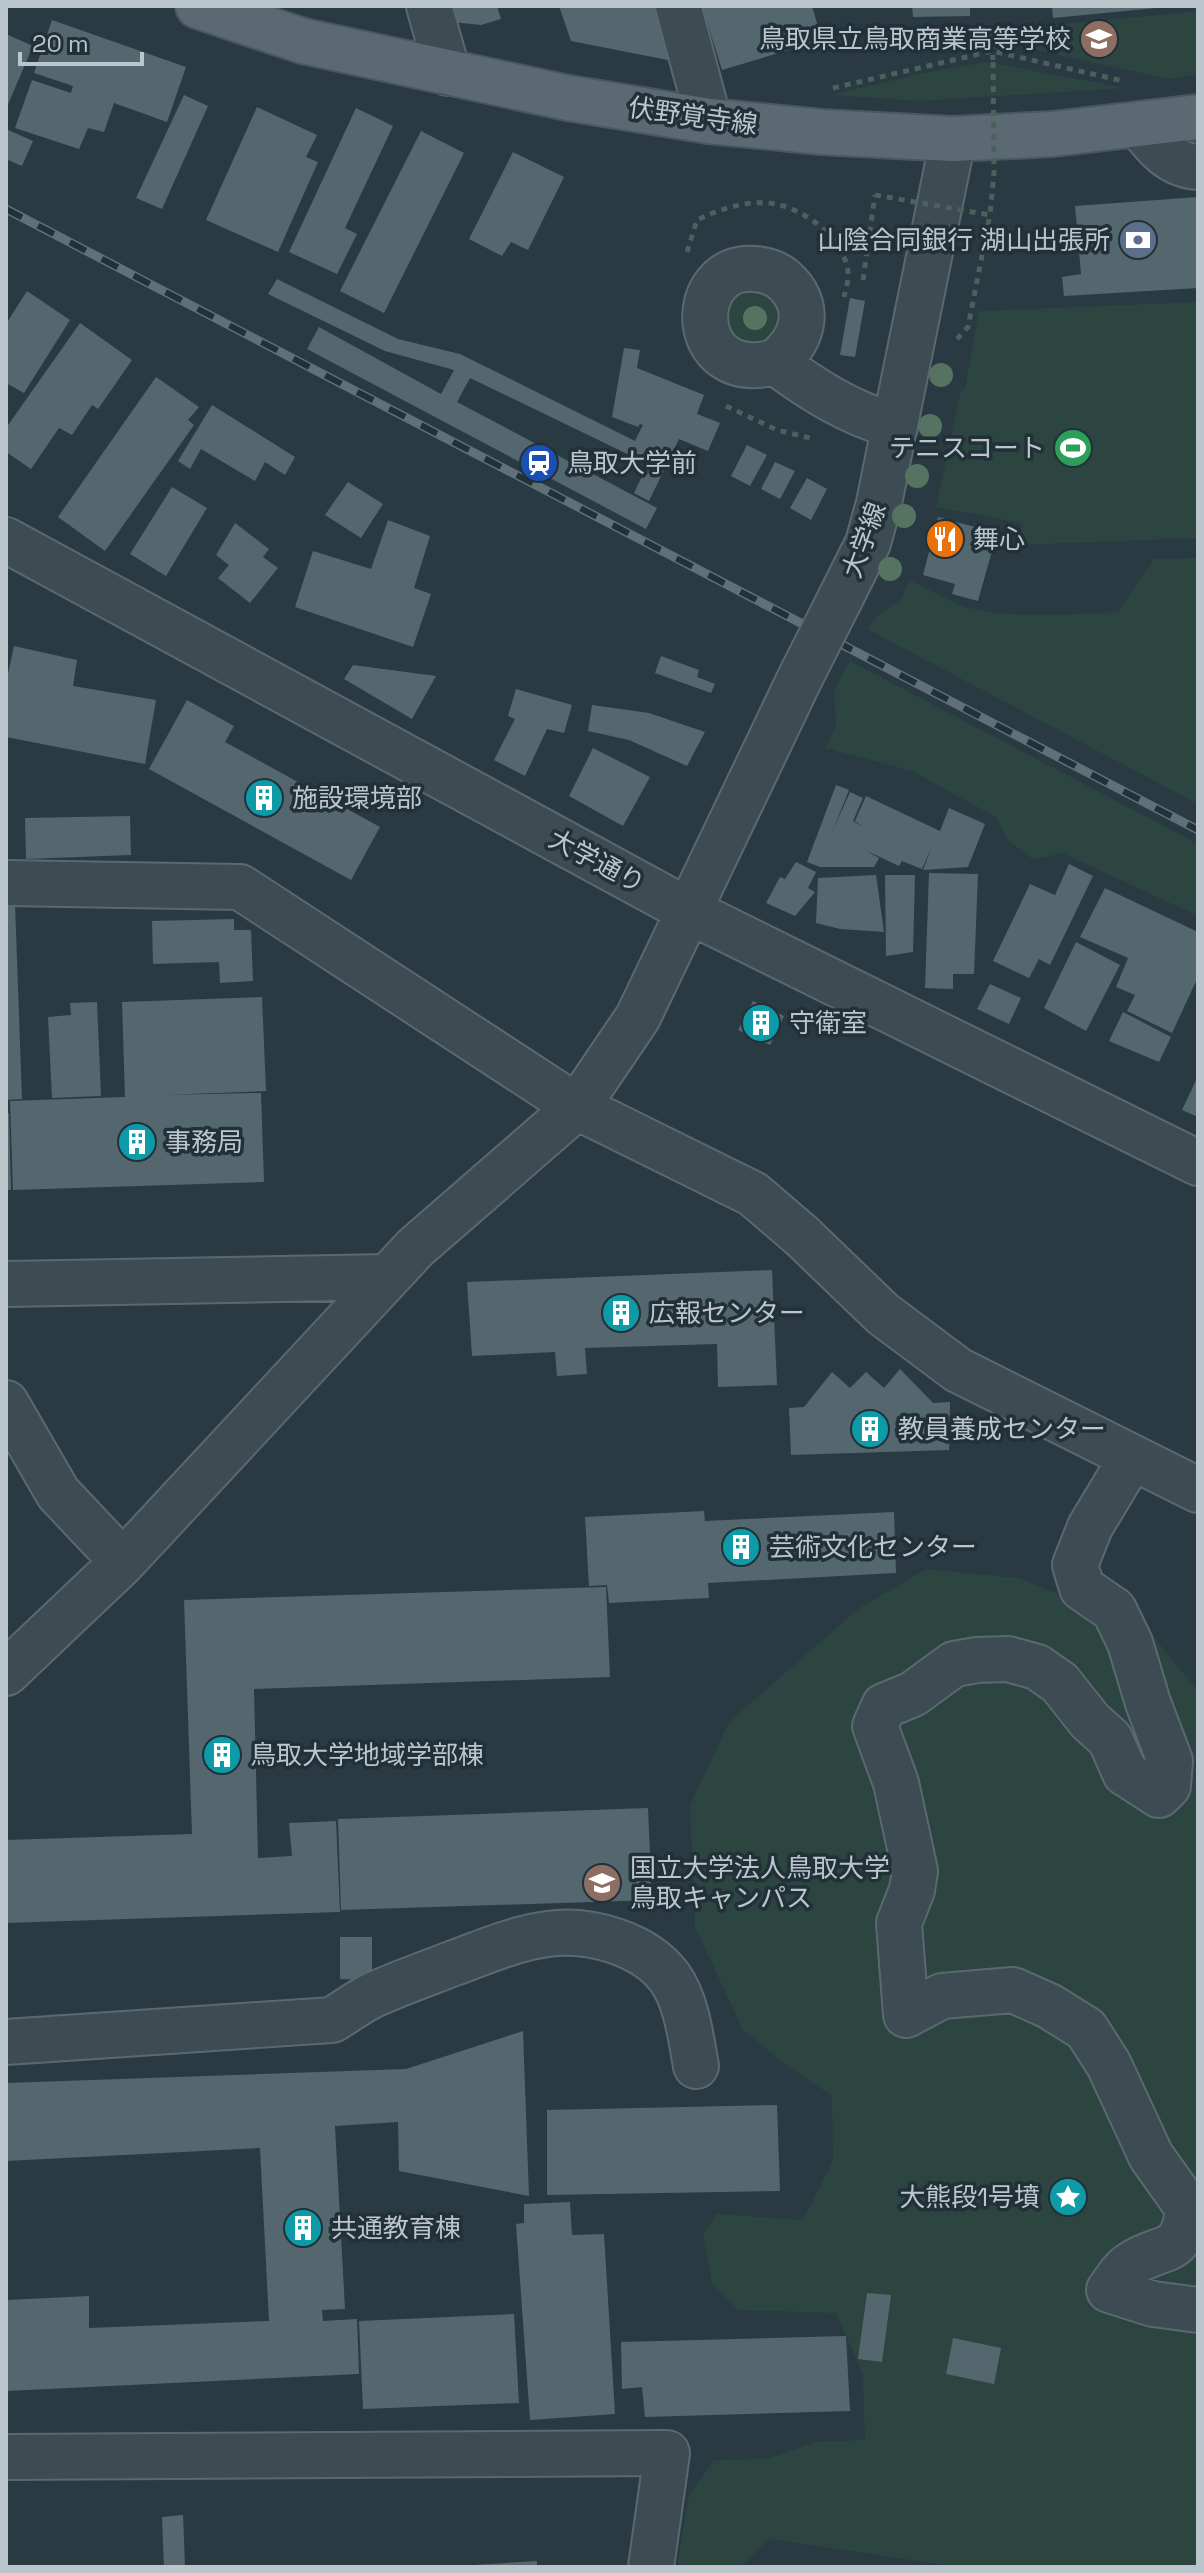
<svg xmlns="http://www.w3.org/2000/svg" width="1204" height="2573" font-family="'Space Grotesk','Noto Sans JP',sans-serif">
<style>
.green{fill:#2c4541}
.building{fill:#54676f}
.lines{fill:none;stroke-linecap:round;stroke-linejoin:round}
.minor-casing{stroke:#5b6870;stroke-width:48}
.major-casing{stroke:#4a575f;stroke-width:48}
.path{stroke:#4b615e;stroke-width:5;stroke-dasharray:6 6;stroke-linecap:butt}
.minor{stroke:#3d4b52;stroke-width:44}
.major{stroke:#5b6a72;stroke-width:44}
.rail-casing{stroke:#607079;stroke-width:9}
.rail{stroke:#223038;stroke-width:6;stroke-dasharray:18;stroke-linecap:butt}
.minor-bridge-casing{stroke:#5b6870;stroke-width:48;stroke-linecap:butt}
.path-bridge{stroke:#4b615e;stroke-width:5;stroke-dasharray:6 6;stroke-linecap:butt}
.minor-bridge{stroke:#3d4b52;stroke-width:44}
.tree{fill:#567361}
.labels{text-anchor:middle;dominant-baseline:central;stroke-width:7;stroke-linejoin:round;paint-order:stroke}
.poi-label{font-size:26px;fill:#bac5cc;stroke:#223038;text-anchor:start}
.street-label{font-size:26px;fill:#bac5cc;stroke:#223038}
</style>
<rect width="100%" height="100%" fill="#293a43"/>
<path class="green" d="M 1198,11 L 1198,74 L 1168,79 L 1005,43 L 1003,30 Z
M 987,62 L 1126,88 L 920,101 L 830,95 L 928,72 Z
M 737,288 L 780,292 L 780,344 L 736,347 L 722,306 Z
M 1198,302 L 1198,538 L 1017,545 L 1022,523 L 936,507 L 961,390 L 965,389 L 979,311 Z
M 1198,558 L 1198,804 L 867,629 L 871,622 L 873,622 L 875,618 L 902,598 L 909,580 C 926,588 943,598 960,605 C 1003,620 1072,614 1118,612 L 1154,559 Z
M 850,661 L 1198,844 L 1198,916 L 1062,853 L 1034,860 L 1008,840 L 996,817 L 912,771 L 825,748 L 836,726 L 834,690 Z
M 926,1569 L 1018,1578 L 1147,1629 L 1198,1691 L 1198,2567 L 958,2567 L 770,2539 L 740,2567 L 679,2567 L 678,2560 L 689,2495 L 714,2460 L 766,2459 L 816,2442 L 865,2440 L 863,2375 L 836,2313 L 738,2310 L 712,2283 L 703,2235 L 716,2214 L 803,2220 L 833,2161 L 832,2096 L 785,2064 L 743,2030 L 695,1927 L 690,1805 L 729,1722 L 858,1609 Z"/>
<path class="building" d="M 447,6 L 497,6 L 501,19 L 481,25 L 452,22 Z
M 559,6 L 664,6 L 678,62 L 571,41 Z
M 702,6 L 812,6 L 822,40 L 722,70 Z
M 912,6 L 970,6 L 970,16 L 913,17 Z
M 1052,6 L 1156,6 L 1156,8 L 1053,18 Z
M 52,20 L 186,67 L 167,122 L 114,103 L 104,132 L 88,128 L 79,149 L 15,128 L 32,80 L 71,93 L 73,86 L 34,73 Z
M 6,34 L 33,46 L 6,109 Z
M 184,95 L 208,106 L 162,209 L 136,198 Z
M 257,107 L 317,135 L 306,157 L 318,162 L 278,252 L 206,220 Z
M 356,108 L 393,126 L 345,228 L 357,234 L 337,274 L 289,252 Z
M 6,129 L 33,141 L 22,166 L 6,159 Z
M 421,131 L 464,153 L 384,313 L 340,291 Z
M 513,152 L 564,177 L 528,250 L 511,242 L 502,256 L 469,239 Z
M 1198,197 L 1198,288 L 1064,296 L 1062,277 L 1081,274 L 1075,206 Z
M 277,279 L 398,339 L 460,354 L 635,441 L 643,425 L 640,424 L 638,427 L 612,417 L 624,348 L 640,350 L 637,368 L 704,395 L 697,414 L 720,423 L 708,451 L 679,439 L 649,501 L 634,493 L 648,464 L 470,378 L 457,402 L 657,508 L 646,529 L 307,349 L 319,327 L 441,394 L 454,370 L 385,351 L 268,294 Z
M 27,291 L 70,320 L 24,393 L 6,383 L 6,324 Z
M 850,298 L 865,301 L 855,357 L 840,355 Z
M 80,323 L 132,360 L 98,409 L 92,405 L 72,435 L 59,428 L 31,469 L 6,452 L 6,428 Z
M 156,377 L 199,407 L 188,420 L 194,425 L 105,551 L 58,517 Z
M 212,405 L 295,457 L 285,475 L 265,462 L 255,481 L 201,449 L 190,469 L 178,461 Z
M 747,445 L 767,455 L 750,486 L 731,476 Z
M 775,462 L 795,471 L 780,499 L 761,489 Z
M 807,478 L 827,489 L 811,520 L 790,508 Z
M 348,482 L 383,504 L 361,538 L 325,515 Z
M 172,487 L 207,508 L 166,576 L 130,554 Z
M 938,517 L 997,533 L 978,601 L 952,594 L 955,584 L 923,575 Z
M 388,520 L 430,536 L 414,588 L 431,594 L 413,647 L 295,607 L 313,551 L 371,569 Z
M 235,523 L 269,549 L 263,557 L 278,568 L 250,603 L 218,578 L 229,565 L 216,555 Z
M 14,646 L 77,660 L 73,686 L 156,700 L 145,764 L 6,737 L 6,683 Z
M 661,656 L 699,670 L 697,677 L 715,684 L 711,693 L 655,673 Z
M 353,665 L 436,676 L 412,719 L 344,679 Z
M 516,689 L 572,705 L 564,733 L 547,729 L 525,776 L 494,760 L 515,719 L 508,716 Z
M 187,700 L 234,726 L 225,742 L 380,827 L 351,880 L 149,769 Z
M 592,705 L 649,713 L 705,732 L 687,766 L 629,740 L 588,731 Z
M 593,748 L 650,777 L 623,826 L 569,796 Z
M 836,785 L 849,790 L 832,832 L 850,792 L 863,798 L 853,821 L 863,827 L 855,821 L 866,796 L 940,831 L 949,808 L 985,824 L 968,867 L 923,870 L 932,846 L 922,869 L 902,861 L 899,866 L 865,850 L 879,858 L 874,867 L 820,867 L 807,862 Z
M 130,816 L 131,855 L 26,859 L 25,818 Z
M 796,862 L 816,872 L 808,888 L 815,892 L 795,916 L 766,903 L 780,877 L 785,879 Z
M 1069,864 L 1093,876 L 1050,965 L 1039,959 L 1029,978 L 993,961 L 1030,884 L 1055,895 Z
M 929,873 L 978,874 L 974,974 L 953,974 L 953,989 L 925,988 Z
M 876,875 L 884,932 L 840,929 L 816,923 L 818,878 Z
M 885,875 L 915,875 L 913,952 L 886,956 Z
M 1105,888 L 1198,932 L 1198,977 L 1172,1033 L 1127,1011 L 1135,995 L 1116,987 L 1128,958 L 1080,937 Z
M 6,904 L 15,904 L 22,1099 L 6,1100 Z
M 234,919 L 234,930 L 251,930 L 253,981 L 220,983 L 219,962 L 153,964 L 152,921 Z
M 1076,942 L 1120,965 L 1086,1031 L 1044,1008 Z
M 990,984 L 1021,998 L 1009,1024 L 977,1009 Z
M 262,997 L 266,1091 L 163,1095 L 261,1093 L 264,1182 L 13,1190 L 10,1101 L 125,1097 L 122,1002 Z
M 753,1001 L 784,1016 L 770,1045 L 738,1030 Z
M 97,1002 L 101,1096 L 52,1098 L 48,1017 L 71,1015 L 70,1003 Z
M 1123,1012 L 1171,1037 L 1159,1062 L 1109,1041 Z
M 1198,1076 L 1198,1117 L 1182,1110 Z
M 6,1113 L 9,1113 L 11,1190 L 6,1190 Z
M 772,1270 L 777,1385 L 718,1387 L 717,1344 L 585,1348 L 587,1374 L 557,1376 L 555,1352 L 472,1356 L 467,1282 Z
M 900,1369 L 933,1403 L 950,1402 L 949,1450 L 791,1455 L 789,1408 L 804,1407 L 832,1372 L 850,1388 L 866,1372 L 884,1388 Z
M 704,1511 L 705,1521 L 894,1512 L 896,1573 L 708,1583 L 709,1598 L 609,1603 L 607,1585 L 589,1586 L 585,1517 Z
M 606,1587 L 610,1677 L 254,1689 L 258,1858 L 292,1856 L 289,1823 L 336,1821 L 340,1912 L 6,1923 L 6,1840 L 192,1834 L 184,1600 Z
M 648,1808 L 652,1900 L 341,1910 L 338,1819 Z
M 340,1937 L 372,1937 L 372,1980 L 340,1979 Z
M 523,2031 L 529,2196 L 399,2171 L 398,2122 L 335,2126 L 345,2309 L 322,2310 L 323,2321 L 357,2319 L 359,2374 L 6,2391 L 6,2300 L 89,2296 L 89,2328 L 269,2321 L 260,2148 L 6,2161 L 6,2083 L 406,2069 Z
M 777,2105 L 780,2191 L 547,2195 L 547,2110 Z
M 570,2202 L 572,2235 L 604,2234 L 615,2414 L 530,2420 L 516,2224 L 524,2223 L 524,2204 Z
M 867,2293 L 891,2295 L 882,2362 L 858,2359 Z
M 514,2314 L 519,2403 L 363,2409 L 359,2321 Z
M 846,2336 L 850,2411 L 645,2417 L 642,2387 L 622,2389 L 621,2342 Z
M 953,2338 L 1001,2348 L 994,2384 L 946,2374 Z
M 183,2515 L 185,2567 L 164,2567 L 162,2517 Z
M 537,2561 L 537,2567 L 473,2567 L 473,2565 Z"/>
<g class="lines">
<defs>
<path id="minor" d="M 429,6 L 448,73
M 678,6 L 709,121
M 1139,125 C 1155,146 1170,165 1198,167
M 775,362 C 801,343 813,310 788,284 C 779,274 768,270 755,269 C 686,262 685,386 775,362 C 813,390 849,413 895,426
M 6,540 L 689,911 L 1198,1163
M 840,599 L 868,543 L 879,503 L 953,139
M 6,883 L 240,887 L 577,1107 L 753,1194 L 802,1236 L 883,1314 L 958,1370 L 1198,1490
M 6,1284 L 387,1277
M 6,1403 L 58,1493 L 123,1562
M 1132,1457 L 1090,1527 L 1075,1565 L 1082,1588 L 1114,1610 L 1130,1643 L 1148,1703 L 1170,1761 L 1168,1786 L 1159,1795 L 1125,1773 L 1110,1739 L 1090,1721 L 1060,1683 L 1037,1667 L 1008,1659 L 977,1660 L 954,1664 L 913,1694 L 884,1706 L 875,1726 L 896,1783 L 915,1871 L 912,1890 L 899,1923 L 906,2015 L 942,1996 L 1013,1990 L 1049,2006 L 1086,2029 L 1109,2065 L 1151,2156 L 1188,2208 C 1183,2259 1161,2243 1130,2265 C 1122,2270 1115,2282 1109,2290 L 1153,2304 L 1198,2310
M 6,1673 L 123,1562 L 415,1248 L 577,1107 L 638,1017 L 800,678
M 6,2042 L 332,2020 C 344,2013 356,2004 369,1997 C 396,1984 426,1974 454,1963 C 484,1952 516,1938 548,1934 C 590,1928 645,1944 670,1978 C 687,2002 691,2039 696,2066
M 6,2457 L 667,2453 L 651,2567"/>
<path id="major" d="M 198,6 L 303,41 L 568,98 L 709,121 L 821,132 L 953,139 L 1053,134 L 1198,117"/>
</defs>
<use href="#minor" class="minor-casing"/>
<use href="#major" class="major-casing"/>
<path class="path" d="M 991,31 L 993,60
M 833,88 L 992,51 L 1123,81
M 687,252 L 697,220 C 720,209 749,199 775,204 C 807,210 844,239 848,272 C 849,280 846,289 844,297
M 863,280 L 875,195
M 957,339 L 968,327 L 990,215
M 726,406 L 777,430 L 810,438"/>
<use href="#minor" class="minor"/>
<use href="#major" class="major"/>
<defs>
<path id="rail" d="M 6,209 L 1198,830"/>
</defs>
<use href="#rail" class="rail-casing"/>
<use href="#rail" class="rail"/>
<defs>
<path id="minor-bridge" d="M 800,678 L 840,599"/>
</defs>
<use href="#minor-bridge" class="minor-bridge-casing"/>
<path class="path-bridge" d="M 875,195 L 990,215 L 994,173 L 993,60"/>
<use href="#minor-bridge" class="minor-bridge"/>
</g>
<g class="tree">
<circle cx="755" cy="318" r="12"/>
<circle cx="941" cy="375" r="12"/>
<circle cx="930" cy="426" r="12"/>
<circle cx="917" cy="476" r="12"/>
<circle cx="904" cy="516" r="12"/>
<circle cx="890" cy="569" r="12"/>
</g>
<defs>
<symbol id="school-disc" viewBox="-11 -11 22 22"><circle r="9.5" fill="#8d6e63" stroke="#223038"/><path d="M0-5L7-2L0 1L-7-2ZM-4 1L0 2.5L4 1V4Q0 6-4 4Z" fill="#fff"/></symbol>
<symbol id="bank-disc" viewBox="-11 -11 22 22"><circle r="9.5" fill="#5c6f8a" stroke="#223038"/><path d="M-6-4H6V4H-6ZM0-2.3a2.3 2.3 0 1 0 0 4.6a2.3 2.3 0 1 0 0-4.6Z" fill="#fff"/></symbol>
<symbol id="stadium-disc" viewBox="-11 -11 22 22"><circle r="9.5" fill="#2e9e5b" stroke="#223038"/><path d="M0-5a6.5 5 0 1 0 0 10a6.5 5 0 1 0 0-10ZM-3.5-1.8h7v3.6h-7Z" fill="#fff"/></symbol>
<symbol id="station-disc" viewBox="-11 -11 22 22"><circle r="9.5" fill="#1a4fb4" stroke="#223038"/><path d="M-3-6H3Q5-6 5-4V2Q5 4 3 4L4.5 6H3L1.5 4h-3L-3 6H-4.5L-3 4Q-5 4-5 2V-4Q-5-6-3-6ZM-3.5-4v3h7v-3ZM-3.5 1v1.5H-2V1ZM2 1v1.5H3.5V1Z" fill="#fff"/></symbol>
<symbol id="restaurant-disc" viewBox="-11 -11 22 22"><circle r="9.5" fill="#e8710a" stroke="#223038"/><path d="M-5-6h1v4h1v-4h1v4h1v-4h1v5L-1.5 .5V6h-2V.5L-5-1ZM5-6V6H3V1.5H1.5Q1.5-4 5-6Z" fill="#fff"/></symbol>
<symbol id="building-disc" viewBox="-11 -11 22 22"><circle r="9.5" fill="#0f9aa8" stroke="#223038"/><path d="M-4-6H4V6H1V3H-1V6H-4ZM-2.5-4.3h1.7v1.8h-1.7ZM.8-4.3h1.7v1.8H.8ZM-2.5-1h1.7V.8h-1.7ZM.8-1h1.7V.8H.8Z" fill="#fff"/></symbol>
<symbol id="university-disc" viewBox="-11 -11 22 22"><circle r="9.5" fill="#8d6e63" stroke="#223038"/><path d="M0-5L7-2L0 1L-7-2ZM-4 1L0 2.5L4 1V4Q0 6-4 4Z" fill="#fff"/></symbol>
<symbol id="sight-disc" viewBox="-11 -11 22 22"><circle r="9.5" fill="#0f9aa8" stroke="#223038"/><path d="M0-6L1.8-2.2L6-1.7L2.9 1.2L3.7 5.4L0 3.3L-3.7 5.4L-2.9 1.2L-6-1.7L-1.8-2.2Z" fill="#fff"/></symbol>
</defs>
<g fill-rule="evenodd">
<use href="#school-disc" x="1077" y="17" width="44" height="44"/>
<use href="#bank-disc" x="1116" y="218" width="44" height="44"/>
<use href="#stadium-disc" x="1051" y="426" width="44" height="44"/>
<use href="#station-disc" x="517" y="441" width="44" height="44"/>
<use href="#restaurant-disc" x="923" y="517" width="44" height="44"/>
<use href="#building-disc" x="242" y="776" width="44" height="44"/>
<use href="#building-disc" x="739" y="1001" width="44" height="44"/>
<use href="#building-disc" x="115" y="1120" width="44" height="44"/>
<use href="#building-disc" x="599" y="1291" width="44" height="44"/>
<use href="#building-disc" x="848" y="1407" width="44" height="44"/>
<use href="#building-disc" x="719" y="1525" width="44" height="44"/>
<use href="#building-disc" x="200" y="1733" width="44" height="44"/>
<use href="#university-disc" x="580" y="1861" width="44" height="44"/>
<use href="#sight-disc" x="1046" y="2175" width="44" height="44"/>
<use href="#building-disc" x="281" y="2206" width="44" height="44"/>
</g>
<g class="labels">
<g class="poi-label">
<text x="1071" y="39" text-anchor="end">鳥取県立鳥取商業高等学校</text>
<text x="1110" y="240" text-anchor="end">山陰合同銀行 湖山出張所</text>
<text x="1045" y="448" text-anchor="end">テニスコート</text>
<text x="567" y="463">鳥取大学前</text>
<text x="973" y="539">舞心</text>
<text x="292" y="798">施設環境部</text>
<text x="789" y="1023">守衛室</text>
<text x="165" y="1142">事務局</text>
<text x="649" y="1313">広報センター</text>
<text x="898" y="1429">教員養成センター</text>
<text x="769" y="1547">芸術文化センター</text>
<text x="250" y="1755">鳥取大学地域学部棟</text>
<text x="630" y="1868">国立大学法人鳥取大学<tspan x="630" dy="30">鳥取キャンパス</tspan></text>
<text x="1040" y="2197" text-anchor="end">大熊段1号墳</text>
<text x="331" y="2228">共通教育棟</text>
</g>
<g class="street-label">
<text transform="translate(693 116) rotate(8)">伏野覚寺線</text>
<text transform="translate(864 540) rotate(-70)">大学線</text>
<text transform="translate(597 861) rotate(28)">大学通り</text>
</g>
</g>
<rect width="1204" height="2573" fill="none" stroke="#bac5cc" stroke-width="16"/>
<path d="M20 52v12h122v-12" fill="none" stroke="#bac5cc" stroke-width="4"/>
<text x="32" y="52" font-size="24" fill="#bac5cc" stroke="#223038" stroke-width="6" paint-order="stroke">20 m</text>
</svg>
